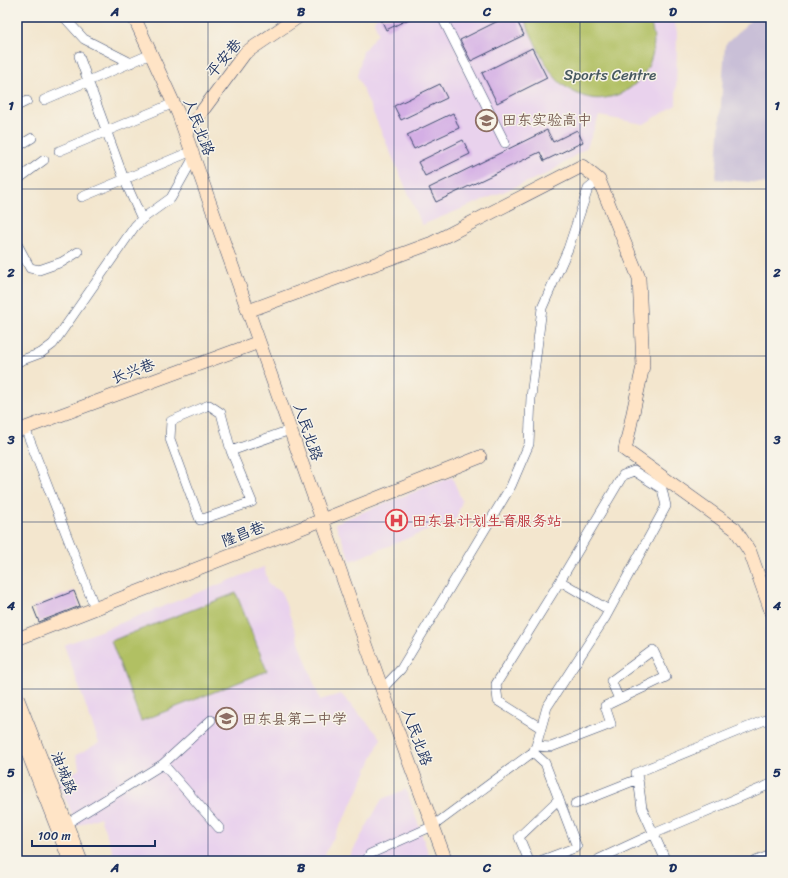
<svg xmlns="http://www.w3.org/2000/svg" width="788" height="878" font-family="Sriracha,'LXGW WenKai TC',sans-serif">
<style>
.built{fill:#e9d2ed}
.industrial{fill:#c9bfd7}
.green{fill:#b1c063;stroke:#667860}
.building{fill:#d4afe5}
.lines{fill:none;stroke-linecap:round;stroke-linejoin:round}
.street-casing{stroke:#3b4a6f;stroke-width:10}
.secondary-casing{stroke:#3b4a6f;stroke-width:14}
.street{stroke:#fff;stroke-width:9}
.secondary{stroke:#ffe4c6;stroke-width:13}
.grid{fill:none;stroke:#1b2f5e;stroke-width:1;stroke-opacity:0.55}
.labels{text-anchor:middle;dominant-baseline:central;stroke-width:3;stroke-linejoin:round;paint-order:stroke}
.street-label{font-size:15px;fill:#1b2f5e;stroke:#f7f3e8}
.park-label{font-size:15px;fill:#485a60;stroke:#f7f3e8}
.education-label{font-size:15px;fill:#785e54;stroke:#f7f3e8;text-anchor:start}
.health-label{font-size:15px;fill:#be3a42;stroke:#f7f3e8;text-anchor:start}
.neatline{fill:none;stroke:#1b2f5e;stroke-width:1.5}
.grid-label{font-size:13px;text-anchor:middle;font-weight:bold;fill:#1b2f5e}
</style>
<rect width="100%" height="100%" fill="#f7f3e8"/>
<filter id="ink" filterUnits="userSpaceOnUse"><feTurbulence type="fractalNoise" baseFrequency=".025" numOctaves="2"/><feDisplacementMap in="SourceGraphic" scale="8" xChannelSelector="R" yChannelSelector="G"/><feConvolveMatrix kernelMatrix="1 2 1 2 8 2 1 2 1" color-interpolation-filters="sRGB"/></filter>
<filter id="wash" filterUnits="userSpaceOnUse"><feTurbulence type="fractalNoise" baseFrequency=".012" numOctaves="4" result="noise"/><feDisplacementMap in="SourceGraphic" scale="16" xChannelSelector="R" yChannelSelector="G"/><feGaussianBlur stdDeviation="0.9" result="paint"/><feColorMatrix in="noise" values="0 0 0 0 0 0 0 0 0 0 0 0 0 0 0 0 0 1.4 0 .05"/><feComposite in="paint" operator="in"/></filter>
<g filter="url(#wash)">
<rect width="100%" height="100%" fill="#f3e6ce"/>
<path class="built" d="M 377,17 L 673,17 L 677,32 L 676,105 L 644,124 L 599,116 L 587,147 L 549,173 L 422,225 L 357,76 L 363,51 L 378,33 L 374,21 Z
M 452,477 L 462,501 L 456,519 L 351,561 L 335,523 Z
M 264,567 L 269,585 L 281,591 L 320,700 L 341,694 L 381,738 L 354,800 L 321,861 L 116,861 L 100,817 L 77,826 L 58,781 L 80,769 L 76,755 L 99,743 L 64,645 Z
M 406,789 L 431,861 L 347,861 L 382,799 Z"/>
<path class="industrial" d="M 754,17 L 771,17 L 771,184 L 716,179 L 725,45 Z"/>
<path class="green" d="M 523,17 L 648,17 C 665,51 643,93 605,98 C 590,101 575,94 563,85 C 546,72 533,37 523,17 Z
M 236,593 L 267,671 L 141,721 L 111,641 Z"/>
<g id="blocks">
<path class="building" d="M 380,17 L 413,17 L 386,30 Z
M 506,17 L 515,17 L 524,35 L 471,61 L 460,40 Z
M 532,48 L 547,78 L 497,103 L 482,73 Z
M 440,84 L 447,98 L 401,120 L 394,106 Z
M 453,113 L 459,128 L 414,149 L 407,135 Z
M 547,130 L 553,142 L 577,130 L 583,142 L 544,161 L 540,152 L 436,202 L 429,188 Z
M 463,140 L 470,154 L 425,176 L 418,162 Z
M 74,591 L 80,606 L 39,622 L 33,607 Z"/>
</g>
</g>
<g filter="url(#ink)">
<use href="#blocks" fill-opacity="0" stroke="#3b4a6f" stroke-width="1"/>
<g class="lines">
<defs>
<path id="street" d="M 64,17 L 84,39 L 131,63
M 442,17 L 505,143
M 79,56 L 124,179 L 142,219
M 44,100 L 151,54
M 17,106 L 27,101
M 17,147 L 32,138
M 59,151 L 174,103
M 17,180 L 44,160
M 82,197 L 192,151
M 17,244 L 30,268 L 39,270 L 62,262 L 78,252
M 17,362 L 41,353 L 53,344 L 135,226 L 142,219 L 171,198 L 194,157
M 25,428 L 95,608
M 231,451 L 221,413 L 209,405 L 171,421 L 170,439 L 200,520 L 252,502 L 231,451 L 290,430
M 560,581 L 609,610
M 382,689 L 401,669 L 511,486 L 529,444 L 531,397 L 542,308 L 568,249 L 588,189 L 599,180
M 536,746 L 551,747 L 611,724 L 605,706 L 666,677 L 653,650 L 611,681 L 619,699
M 533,752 L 545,763 L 577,847 L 540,861
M 163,764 L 219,828
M 575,804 L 638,779
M 66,824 L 163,764 L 211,720
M 599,859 L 653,834 L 771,784
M 366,861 L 370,854 L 433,826 L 533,752 L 536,746 L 547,707 L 605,618 L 666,506 L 662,489 L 634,471 L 623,475 L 560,581 L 496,684 L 498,701 L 541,728
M 529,861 L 519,837 L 559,799
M 666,861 L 642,808 L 638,779 L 636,773 L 765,720
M 756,861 L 771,855"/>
<path id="secondary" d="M 134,17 L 178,113 L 382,689 L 446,861
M 186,133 L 245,53 L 298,17
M 248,311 L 432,243 L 582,166 L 599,180 L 639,278 L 643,366 L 625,450 L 735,529 L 750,552 L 771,611
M 17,431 L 259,342
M 17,639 L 322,520 L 480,457
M 17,697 L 81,861
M 17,725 L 70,861"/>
</defs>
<use href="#street" class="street-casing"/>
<use href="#secondary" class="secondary-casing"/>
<use href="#street" class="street"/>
<use href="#secondary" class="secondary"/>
</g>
</g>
<path class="grid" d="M 208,17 L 208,861M 394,17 L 394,861M 580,17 L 580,861M 17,189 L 771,189M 17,356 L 771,356M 17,522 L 771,522M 17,689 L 771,689"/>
<defs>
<symbol id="school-ring" viewBox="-11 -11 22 22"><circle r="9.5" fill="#f7f3e8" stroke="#8d6e63" stroke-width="1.5"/><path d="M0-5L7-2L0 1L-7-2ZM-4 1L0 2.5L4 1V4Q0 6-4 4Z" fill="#8d6e63"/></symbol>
<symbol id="hospital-ring" viewBox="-11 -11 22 22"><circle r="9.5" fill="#f7f3e8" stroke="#e0444e" stroke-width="1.5"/><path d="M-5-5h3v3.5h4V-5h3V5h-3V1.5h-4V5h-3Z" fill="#e0444e"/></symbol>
</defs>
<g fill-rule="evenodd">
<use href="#school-ring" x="474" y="108" width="25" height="25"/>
<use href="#hospital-ring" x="384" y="508" width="25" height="25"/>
<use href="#school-ring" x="214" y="706" width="25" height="25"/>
</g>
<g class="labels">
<g class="street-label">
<text transform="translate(224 58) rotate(-50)">平安巷</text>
<text transform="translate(199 127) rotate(69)">人民北路</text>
<text transform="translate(133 371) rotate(-20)">长兴巷</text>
<text transform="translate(308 432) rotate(71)">人民北路</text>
<text transform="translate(243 534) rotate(-21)">隆昌巷</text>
<text transform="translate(417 737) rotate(70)">人民北路</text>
<text transform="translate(64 773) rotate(69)">油城路</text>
</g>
<g class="park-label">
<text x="610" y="75">Sports Centre</text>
</g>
<g class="education-label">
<text x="502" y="120">田东实验高中</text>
<text x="242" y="719">田东县第二中学</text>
</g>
<g class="health-label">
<text x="412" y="521">田东县计划生育服务站</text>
</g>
</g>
<rect width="788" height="878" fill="none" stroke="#f7f3e8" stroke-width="44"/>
<path d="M32 840v6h123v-6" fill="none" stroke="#1b2f5e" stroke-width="2"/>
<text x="38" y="840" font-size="12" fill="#1b2f5e" stroke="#f7f3e8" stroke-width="3" paint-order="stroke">100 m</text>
<rect x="22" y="22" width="744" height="834" class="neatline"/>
<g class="grid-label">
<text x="115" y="16">A</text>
<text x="301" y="16">B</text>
<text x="487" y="16">C</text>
<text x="673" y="16">D</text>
<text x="11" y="110">1</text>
<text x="777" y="110">1</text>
<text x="11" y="277">2</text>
<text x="777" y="277">2</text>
<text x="11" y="444">3</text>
<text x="777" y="444">3</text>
<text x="11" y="610">4</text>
<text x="777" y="610">4</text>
<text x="11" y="777">5</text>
<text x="777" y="777">5</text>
<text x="115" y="872">A</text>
<text x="301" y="872">B</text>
<text x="487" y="872">C</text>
<text x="673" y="872">D</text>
</g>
</svg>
